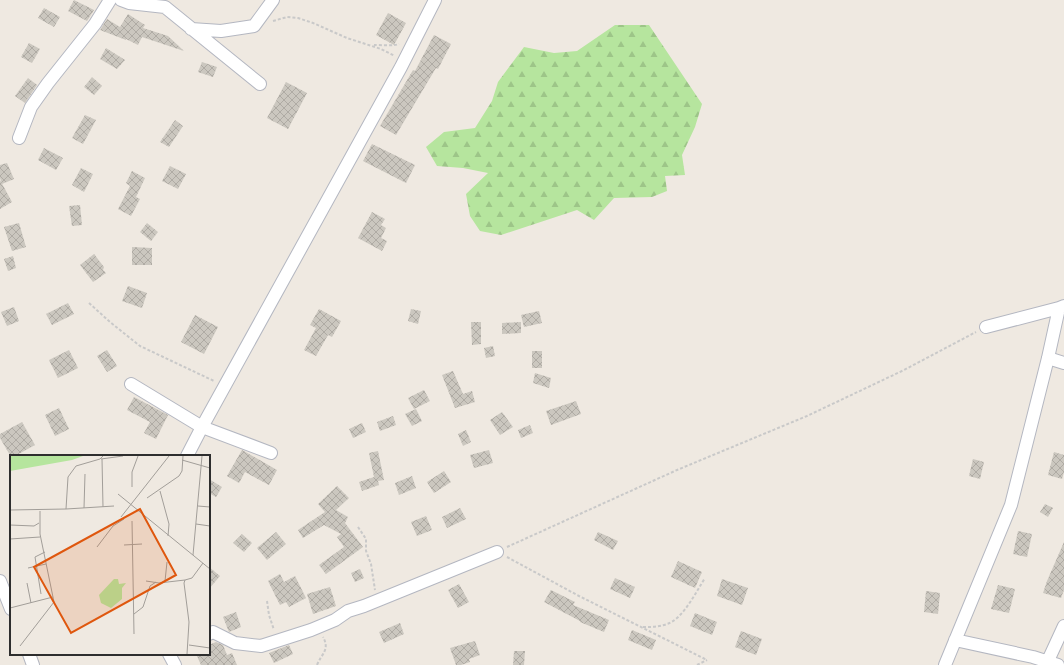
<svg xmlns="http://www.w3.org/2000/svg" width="1064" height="665" font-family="Lato,sans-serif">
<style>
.forest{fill:url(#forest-firs)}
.building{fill:url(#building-cross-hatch)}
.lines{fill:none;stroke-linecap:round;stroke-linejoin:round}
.minor-casing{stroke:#b4b7c1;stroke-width:14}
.path{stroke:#c9c9c9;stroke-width:2;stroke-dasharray:3 2;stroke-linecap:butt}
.minor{stroke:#fff;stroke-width:12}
.inset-road{fill:none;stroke:#a29e99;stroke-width:1}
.view{fill:#df570e;fill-opacity:0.15;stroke:#df570e;stroke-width:2}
.inset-edge{fill:none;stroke:#2e2e2e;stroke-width:2}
</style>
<defs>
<pattern id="forest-firs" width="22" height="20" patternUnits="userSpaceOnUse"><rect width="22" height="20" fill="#b6e59e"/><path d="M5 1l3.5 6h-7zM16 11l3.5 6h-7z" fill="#9dc588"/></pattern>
<pattern id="building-cross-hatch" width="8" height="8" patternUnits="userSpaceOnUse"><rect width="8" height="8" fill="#cbc7bf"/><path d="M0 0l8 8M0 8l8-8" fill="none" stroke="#afaba4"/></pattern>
</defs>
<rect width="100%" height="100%" fill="#efe9e1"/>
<path class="forest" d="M 615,25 L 649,25 L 702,104 L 695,127 L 682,155 L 685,175 L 665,176 L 667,191 L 652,197 L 614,198 L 594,220 L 577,210 L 501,235 L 480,231 L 470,216 L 466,194 L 488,173 L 463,168 L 437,166 L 426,147 L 444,132 L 475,128 L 492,101 L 498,82 L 524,47 L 554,53 L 577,51 Z"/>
<path class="building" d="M 74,0 L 94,10 L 87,21 L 68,11 Z
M 44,8 L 60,17 L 54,27 L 38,18 Z
M 388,13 L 406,23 L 394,45 L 376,35 Z
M 128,14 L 145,25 L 143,28 L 168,36 L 184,51 L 142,37 L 138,45 L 126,39 L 126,40 L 100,30 L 107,19 L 120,27 Z
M 434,35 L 451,44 L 438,69 L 436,68 L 396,135 L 380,126 L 413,70 L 415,71 Z
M 29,43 L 40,49 L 32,63 L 21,57 Z
M 106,48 L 125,60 L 117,69 L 100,59 Z
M 202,62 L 217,67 L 213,77 L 198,72 Z
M 92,77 L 102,86 L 94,95 L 84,87 Z
M 28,78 L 37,85 L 25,103 L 15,96 Z
M 286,82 L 307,93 L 288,129 L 267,118 Z
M 85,115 L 96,120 L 83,144 L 72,138 Z
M 175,120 L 183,126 L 169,147 L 160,142 Z
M 372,144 L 415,165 L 406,183 L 363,161 Z
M 44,148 L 63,158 L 56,170 L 38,160 Z
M 7,163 L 14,179 L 2,184 L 0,178 L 0,165 Z
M 170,166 L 186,174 L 178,189 L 162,181 Z
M 81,168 L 93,174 L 84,192 L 72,185 Z
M 132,171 L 145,178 L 136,197 L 140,199 L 131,216 L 118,209 L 130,186 L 126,183 Z
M 0,180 L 12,202 L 0,209 Z
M 80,205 L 82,225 L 72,226 L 69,206 Z
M 372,212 L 385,219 L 381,225 L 386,228 L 381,238 L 387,241 L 382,251 L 358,238 Z
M 19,223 L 26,247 L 12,251 L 4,227 Z
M 147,223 L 158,232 L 151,241 L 140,232 Z
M 132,247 L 152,248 L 152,265 L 132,265 Z
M 94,254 L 104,267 L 103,270 L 106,273 L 93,282 L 80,265 Z
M 13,256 L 16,268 L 8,271 L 4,259 Z
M 128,286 L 147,293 L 142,308 L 122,301 Z
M 68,303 L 74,314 L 52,325 L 46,314 Z
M 14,307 L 19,321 L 7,326 L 1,312 Z
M 319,309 L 341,321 L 332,337 L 328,335 L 316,356 L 304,350 L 316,328 L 310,325 Z
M 411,309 L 421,311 L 418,324 L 408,321 Z
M 539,311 L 542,323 L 524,327 L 521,315 Z
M 195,315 L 218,327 L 204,354 L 181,342 Z
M 471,322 L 481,322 L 481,344 L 472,345 Z
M 521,322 L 521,333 L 502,334 L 502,323 Z
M 493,346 L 495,356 L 486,358 L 484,348 Z
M 69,350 L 78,368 L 58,378 L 49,360 Z
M 107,350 L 117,366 L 107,372 L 97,356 Z
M 532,351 L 542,351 L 542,368 L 532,368 Z
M 453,371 L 463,394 L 472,391 L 475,402 L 455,408 L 442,375 Z
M 535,373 L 551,378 L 549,388 L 533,383 Z
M 424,390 L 430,401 L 414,409 L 408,398 Z
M 134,397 L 168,415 L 156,439 L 144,433 L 150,422 L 127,410 Z
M 576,401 L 581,414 L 551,425 L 546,411 Z
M 59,408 L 69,429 L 55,436 L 45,415 Z
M 416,409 L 422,421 L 412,426 L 405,414 Z
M 502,412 L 513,427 L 500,435 L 490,420 Z
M 393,416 L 396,425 L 380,431 L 377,422 Z
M 22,422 L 35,445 L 15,456 L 11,457 L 0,438 L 0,434 Z
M 362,423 L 366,432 L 353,438 L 349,429 Z
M 530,425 L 533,433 L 521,438 L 518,430 Z
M 466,430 L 471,442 L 463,446 L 458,434 Z
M 242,450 L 277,470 L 269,485 L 245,472 L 239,483 L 227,476 Z
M 489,450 L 493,463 L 474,468 L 470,455 Z
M 378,451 L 384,480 L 378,481 L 379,485 L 362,491 L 359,482 L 374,477 L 369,453 Z
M 1054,452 L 1064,455 L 1064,472 L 1062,479 L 1048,475 Z
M 973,459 L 984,462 L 980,479 L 969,476 Z
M 444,471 L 451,482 L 434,493 L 427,482 Z
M 412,476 L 416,488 L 399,495 L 395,483 Z
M 209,479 L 222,487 L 216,497 L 209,493 Z
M 337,486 L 349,498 L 336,510 L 348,517 L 345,523 L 363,547 L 326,574 L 319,565 L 344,547 L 337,537 L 341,534 L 324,525 L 303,538 L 298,530 L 325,512 L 318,504 Z
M 1045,504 L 1053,508 L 1048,517 L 1040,512 Z
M 460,508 L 466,519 L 447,528 L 442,517 Z
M 426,516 L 432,530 L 417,536 L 411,522 Z
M 1018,531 L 1032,534 L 1027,557 L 1013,554 Z
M 276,532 L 286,544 L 267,560 L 257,548 Z
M 598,532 L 618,541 L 613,550 L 594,540 Z
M 242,534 L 252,543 L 244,552 L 233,543 Z
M 1064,542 L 1064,590 L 1061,598 L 1043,593 L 1047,581 Z
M 678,561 L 702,572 L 695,588 L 671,577 Z
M 209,567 L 220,576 L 209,589 Z
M 360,569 L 364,578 L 355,582 L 351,573 Z
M 280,574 L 284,582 L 295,576 L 306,598 L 289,607 L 286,602 L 280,605 L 268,581 Z
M 615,578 L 635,587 L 630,598 L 610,589 Z
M 722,579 L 748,588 L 742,605 L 717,596 Z
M 459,584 L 469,602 L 458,608 L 448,590 Z
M 998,585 L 1015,589 L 1009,613 L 991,609 Z
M 330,587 L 336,606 L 313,614 L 307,594 Z
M 551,590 L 575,602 L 573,605 L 609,620 L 604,632 L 580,622 L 580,621 L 544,602 Z
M 926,591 L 940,593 L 938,614 L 924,612 Z
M 236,612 L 241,627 L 229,632 L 223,617 Z
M 695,613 L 717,622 L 712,635 L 690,626 Z
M 400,623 L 404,634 L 384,643 L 379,632 Z
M 632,630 L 656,640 L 652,650 L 628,640 Z
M 741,631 L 762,639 L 756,655 L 735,647 Z
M 475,641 L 480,655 L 469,659 L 470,662 L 461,665 L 456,665 L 450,648 Z
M 216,642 L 223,645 L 227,655 L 232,653 L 237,665 L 201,665 L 196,654 L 209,654 L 209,645 Z
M 289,645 L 293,654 L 274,663 L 269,653 Z
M 514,651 L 525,651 L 524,665 L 513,665 Z"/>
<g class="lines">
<defs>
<path id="minor" d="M 121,0 L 129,3 L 165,7 L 260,84
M 191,29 L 221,31 L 254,26 L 273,0
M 19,138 L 31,107 L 48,83 L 95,24 L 110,0
M 986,327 L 1059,308
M 1048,358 L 1064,363
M 131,384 L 202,427 L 271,453
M 187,456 L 202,427 L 401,67 L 435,0
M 0,581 L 11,609
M 209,634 L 213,632 L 235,643 L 261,646 L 311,630 L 335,620 L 348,611 L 364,606 L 497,552
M 955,640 L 1033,657 L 1058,665
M 29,654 L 33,665
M 169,654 L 175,665
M 945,665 L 1011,505 L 1048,358 L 1059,308 L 1064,306
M 1046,665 L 1064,626"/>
</defs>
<use href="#minor" class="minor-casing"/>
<path class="path" d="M 273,21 L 287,17 L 298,18 L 313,23 L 347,38 L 381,49 L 395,56
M 374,45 C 380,45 395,46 399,44
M 89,303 L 110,322 L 140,346 L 214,381
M 358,527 L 366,539 L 366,551 L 371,564 L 375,590
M 507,547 L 677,470 L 807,416 L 904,370 L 976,332
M 507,557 L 579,596 L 707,660
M 267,601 L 269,615 L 274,630
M 643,627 C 651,627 659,627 667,624 C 683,619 696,592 705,578
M 317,665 C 322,653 330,650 323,637
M 697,665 L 707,660"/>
<use href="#minor" class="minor"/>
</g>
<g transform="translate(10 455)">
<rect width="200" height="200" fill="#efe9e1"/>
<path d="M 0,1 L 73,1 L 62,5 L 0,16 ZM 104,124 L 108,124 L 109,129 L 116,128 L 112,133 L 112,144 L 101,153 L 91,148 L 89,140 Z" fill="#b6e59e"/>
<path class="inset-road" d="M 91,4 L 113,1M 92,4 L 93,52M 172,5 L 200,13M 122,32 L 122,17 L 128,1M 150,36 L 159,69 L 158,81M 108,39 L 200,114M 137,43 L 169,21 L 172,16 L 173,1M 188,51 L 200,52M 74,53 L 75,19M 56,54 L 104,51M 0,55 L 56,54 L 58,22 L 66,11 L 90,4 L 93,1M 111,62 L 159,1M 122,66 L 124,179M 186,69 L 200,71M 0,70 L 24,71 L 29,68M 0,84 L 30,82M 114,90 L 132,89M 87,92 L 103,71 L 114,64M 183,100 L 192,1M 18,113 L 36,109M 136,126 L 149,128 L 175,125M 155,126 L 157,107M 17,128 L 21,148M 31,139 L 25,102 L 35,97M 0,153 L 43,142M 124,159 L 133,152 L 140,131 L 146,127M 179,190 L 200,193M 10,191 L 44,147 L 30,79 L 30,56M 177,199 L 179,167 L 174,128 L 175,125 L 182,123 L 193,108"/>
<path class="view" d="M 130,54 L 166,120 L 61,178 L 24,112 Z"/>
<rect width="200" height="200" class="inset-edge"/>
</g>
</svg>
